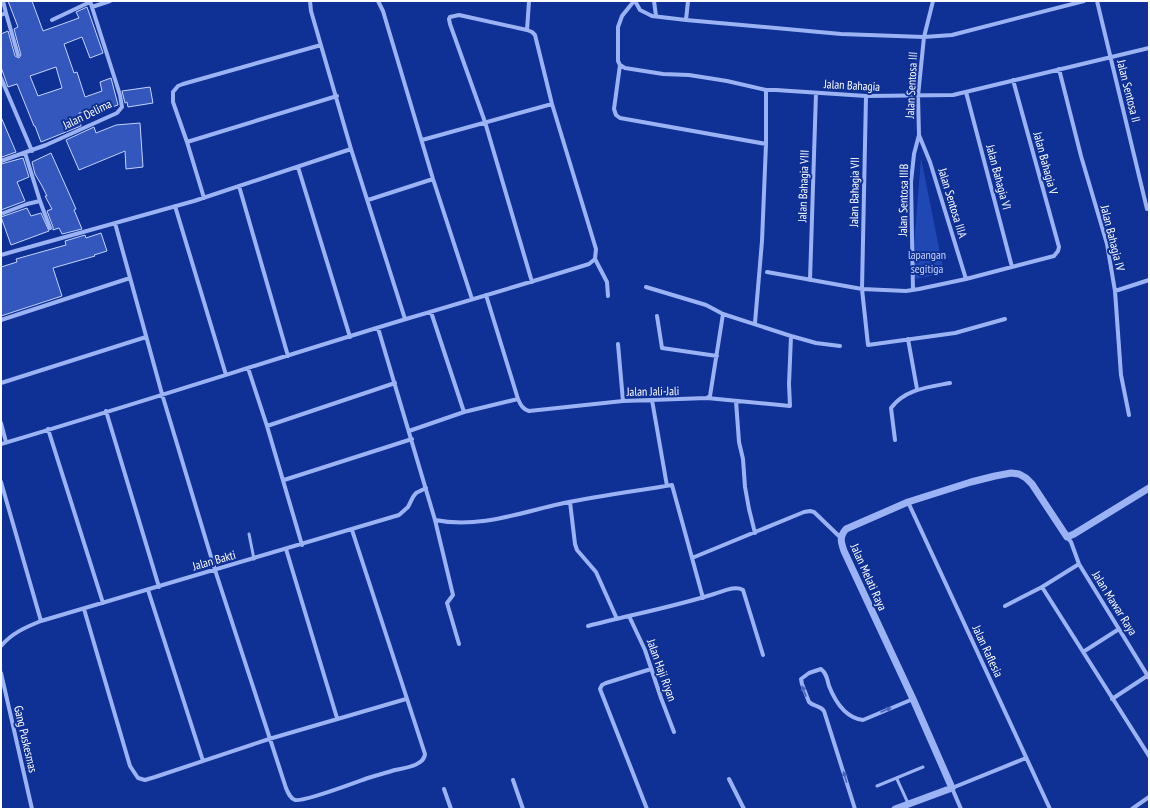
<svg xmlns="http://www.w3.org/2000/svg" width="1150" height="810" font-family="'PT Sans Narrow',sans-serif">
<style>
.green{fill:#2048b4}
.building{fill:#3357bc;stroke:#c3d3fe;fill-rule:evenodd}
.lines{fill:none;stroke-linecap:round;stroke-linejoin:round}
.service{stroke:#9bb3f4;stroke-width:3}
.minor{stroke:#9bb3f4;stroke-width:4}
.tertiary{stroke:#9bb3f4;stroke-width:7}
.oneway{fill:#4764ba}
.labels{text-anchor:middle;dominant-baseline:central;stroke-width:4;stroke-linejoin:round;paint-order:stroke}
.street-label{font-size:12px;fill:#fff;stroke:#0f3094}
.park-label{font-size:12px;fill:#c3d3fe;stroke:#0f3094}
</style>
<rect width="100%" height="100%" fill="#0f3094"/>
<path class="green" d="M 921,158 L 944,273 L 916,279 L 912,272 Z"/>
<path class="building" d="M 8,1 L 32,1 L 43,31 L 79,18 L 76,12 L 87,7 L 103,53 L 90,58 L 82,37 L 64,44 L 74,73 L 77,72 L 85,97 L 102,91 L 100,82 L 111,78 L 118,105 L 102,110 L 79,113 L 81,126 L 41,142 L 35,126 L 34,126 L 17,84 L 8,87 L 1,67 L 1,34 L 8,31 L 15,56 L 19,58 L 21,55 L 14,29 L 18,27 ZM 56,67 L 62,88 L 38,96 L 30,76 Z
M 150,87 L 153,103 L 128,107 L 127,102 L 125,103 L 122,91 Z
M 1,117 L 16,152 L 2,157 L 1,154 Z
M 140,123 L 143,167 L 126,169 L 125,151 L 79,170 L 66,140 L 94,127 L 96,133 L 116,125 Z
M 51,153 L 76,209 L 74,210 L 82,229 L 62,234 L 59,228 L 53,230 L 53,227 L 47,211 L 52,209 L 45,196 L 47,196 L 42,186 L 35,174 L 32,162 Z
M 23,158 L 29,177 L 17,182 L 25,201 L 1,210 L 1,164 Z
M 27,208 L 31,216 L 41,213 L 49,231 L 11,245 L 1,217 Z
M 101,233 L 107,251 L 94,255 L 95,256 L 53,268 L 62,296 L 1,316 L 1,267 L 17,262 L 16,259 L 66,245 L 65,241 L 85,235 L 86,238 Z"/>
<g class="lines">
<path class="service" d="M 249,534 L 254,559
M 897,779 L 908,803
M 877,786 L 923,767"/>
<path class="minor" d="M 310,1 L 311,11 L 351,149 L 405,319
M 378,1 L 383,11 L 433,179 L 472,299
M 634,1 L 622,16 L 618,27 L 618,61 L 620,65 L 625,68 L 663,74 L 689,75 L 727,81 L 766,90 L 776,90 L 866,96 L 953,95 L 1149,48
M 635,1 L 640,10 L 652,16 L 686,20 L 841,34 L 924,37 L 952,35 L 1084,1
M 654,1 L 656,16
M 1097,1 L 1147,209
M 92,7 L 110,1
M 6,13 L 18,55
M 1,15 L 6,13 L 3,1
M 52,20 L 90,2
M 686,20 L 688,1
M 527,30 L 529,1
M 620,65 L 614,109 L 616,115 L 620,118 L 766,144
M 1059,69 L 1081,156 L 1107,244 L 1115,291 L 1121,375 L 1129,415
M 1,78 L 32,151
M 966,92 L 1012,267
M 866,96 L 862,289 L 868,345 L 955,333 L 1005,319
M 919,135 L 930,162 L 966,279
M 422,140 L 552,104
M 187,142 L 337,96
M 25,153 L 40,201 L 50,228
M 1,161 L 46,145 L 117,113 L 122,107 L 120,95 L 90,1
M 298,167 L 350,337
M 239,186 L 288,356
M 204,198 L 187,142 L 173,102 L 173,92 L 178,86 L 183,84 L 321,45
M 368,200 L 433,179
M 175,206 L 226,375
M 1,214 L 27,204 L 40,201
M 115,223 L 162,394 L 215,570 L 286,788 C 288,793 290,798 295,800 C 305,802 356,782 368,778 C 377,775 386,773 395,770 C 404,768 424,766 425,754 L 352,530
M 1,255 L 194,201 L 351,149
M 595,259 L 607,282 L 608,296
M 767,272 L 862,289 L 906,291 L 919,289 L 966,279 L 1054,256 L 1058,251 L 1059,247 L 1013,80
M 810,280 L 816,93
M 646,287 L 706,305 L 723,314 L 791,336 L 816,343 L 840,346
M 913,290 L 911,182 L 914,154 L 919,135 L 918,96 L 924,37 L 933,1
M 1115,291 L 1149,280
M 431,312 L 464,412
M 657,316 L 662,348 L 717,356
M 1,320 L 130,278
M 755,323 L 762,241 L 766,144 L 766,90
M 378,328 L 435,520 L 453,595 L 447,603 L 459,644
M 908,339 L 917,389
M 618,344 L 623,401
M 248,368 L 267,426 L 302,545
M 1,383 L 146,337
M 707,398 L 790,406 L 789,384 L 791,336
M 518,399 C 521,406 523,409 529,411 L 623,401 L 707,398 L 710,396 L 723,314
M 652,400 L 667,486
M 736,401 L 739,442 L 743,459 L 745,487 L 749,509 L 755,533
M 106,411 L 159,587
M 1,423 L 6,442
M 267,426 L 395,383
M 48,429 L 103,603
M 409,431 L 464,412 L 518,399 L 486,295
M 895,440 L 891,408 C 905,389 929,387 950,383
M 1,444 C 136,404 271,360 406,319 C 467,301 528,283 589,264 L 595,259 L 596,249 L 552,104 L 535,35 L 532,32 L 527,30 L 459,15 L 450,17 L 449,19 L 450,24 L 485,122 L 532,282
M 284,480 L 412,439
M 1,482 L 41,621
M 570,502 L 575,544 L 577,550 L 596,572 L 617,619
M 908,502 L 1050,809
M 435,520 C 479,529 522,512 564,503 C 599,496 636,491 672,485 L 703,598
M 1067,537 L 1071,542 L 1079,564 L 1149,678
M 286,549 L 337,718
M 692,558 L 804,512 L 810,511 L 814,512 L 841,538
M 1042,587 L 1149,756
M 148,590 L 203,761
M 1005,606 L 1042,587 L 1079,564
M 84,609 L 130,766 L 138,778 L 145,780 L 155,777 L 269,739 L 406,699
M 629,616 L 645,650 L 661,698 L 674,732
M 588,626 C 630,615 673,607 714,594 C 722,592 735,585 743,590 L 763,655
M 1,646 C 12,633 26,627 41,621 L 399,515 L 408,507 L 413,497 L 416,493 L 426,488
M 1083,652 L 1119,629
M 1,673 L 32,809
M 1112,699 L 1147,676
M 729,779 L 744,809
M 513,780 L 523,809
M 444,789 L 451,809
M 647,809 L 600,689 L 602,685 L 606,683 L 651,669
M 855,809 L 824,711 C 820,705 814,707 809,702 L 802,684 L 801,679 L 809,673 L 821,669 C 827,674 827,679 829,686 C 835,701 846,718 863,720 L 913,699
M 961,809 L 952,788 L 1026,758
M 1132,809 L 1149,797"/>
<path class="tertiary" d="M 895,809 L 952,788 L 913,699 L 844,551 C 841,542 839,537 846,529 L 908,502 L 971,482 L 995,476 L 1011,473 L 1019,474 L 1026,478 L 1032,484 L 1067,537 L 1074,534 L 1149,488"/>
</g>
<defs><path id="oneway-solid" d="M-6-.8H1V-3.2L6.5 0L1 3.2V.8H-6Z"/></defs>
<g class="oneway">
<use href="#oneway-solid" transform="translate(804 691) rotate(-111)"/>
<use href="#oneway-solid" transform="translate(886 710) rotate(-23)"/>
<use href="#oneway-solid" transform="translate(845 777) rotate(-107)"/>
</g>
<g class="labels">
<g class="street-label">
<text transform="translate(852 85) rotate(3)">Jalan Bahagia</text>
<text transform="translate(911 85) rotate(-87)">Jalan Sentosa III</text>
<text transform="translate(1129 91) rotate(76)">Jalan Sentosa II</text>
<text transform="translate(87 114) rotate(-26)">Jalan Delima</text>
<text transform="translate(1046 163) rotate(75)">Jalan Bahagia V</text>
<text transform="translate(999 177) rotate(75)">Jalan Bahagia VI</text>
<text transform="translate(803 186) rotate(-88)">Jalan Bahagia VIII</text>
<text transform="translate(854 192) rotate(-89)">Jalan Bahagia VII</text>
<text transform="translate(903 200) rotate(-89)">Jalan Sentosa IIIB</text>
<text transform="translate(953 203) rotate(73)">Jalan Sentosa IIIA</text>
<text transform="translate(1113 238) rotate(76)">Jalan Bahagia IV</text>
<text transform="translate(653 391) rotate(-1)">Jalan Jali-Jali</text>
<text transform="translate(214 560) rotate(-16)">Jalan Bakti</text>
<text transform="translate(869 577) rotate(66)">Jalan Melati Raya</text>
<text transform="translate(1115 603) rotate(58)">Jalan Mawar Raya</text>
<text transform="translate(988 651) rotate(65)">Jalan Raflesia</text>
<text transform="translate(662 670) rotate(70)">Jalan Haji Riyan</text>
<text transform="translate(26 739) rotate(77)">Gang Puskesmas</text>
</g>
<g class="park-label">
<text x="927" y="254">lapangan<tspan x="927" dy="14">segitiga</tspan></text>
</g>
</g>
<rect width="1150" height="810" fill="none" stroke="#ffffff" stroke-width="4"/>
</svg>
